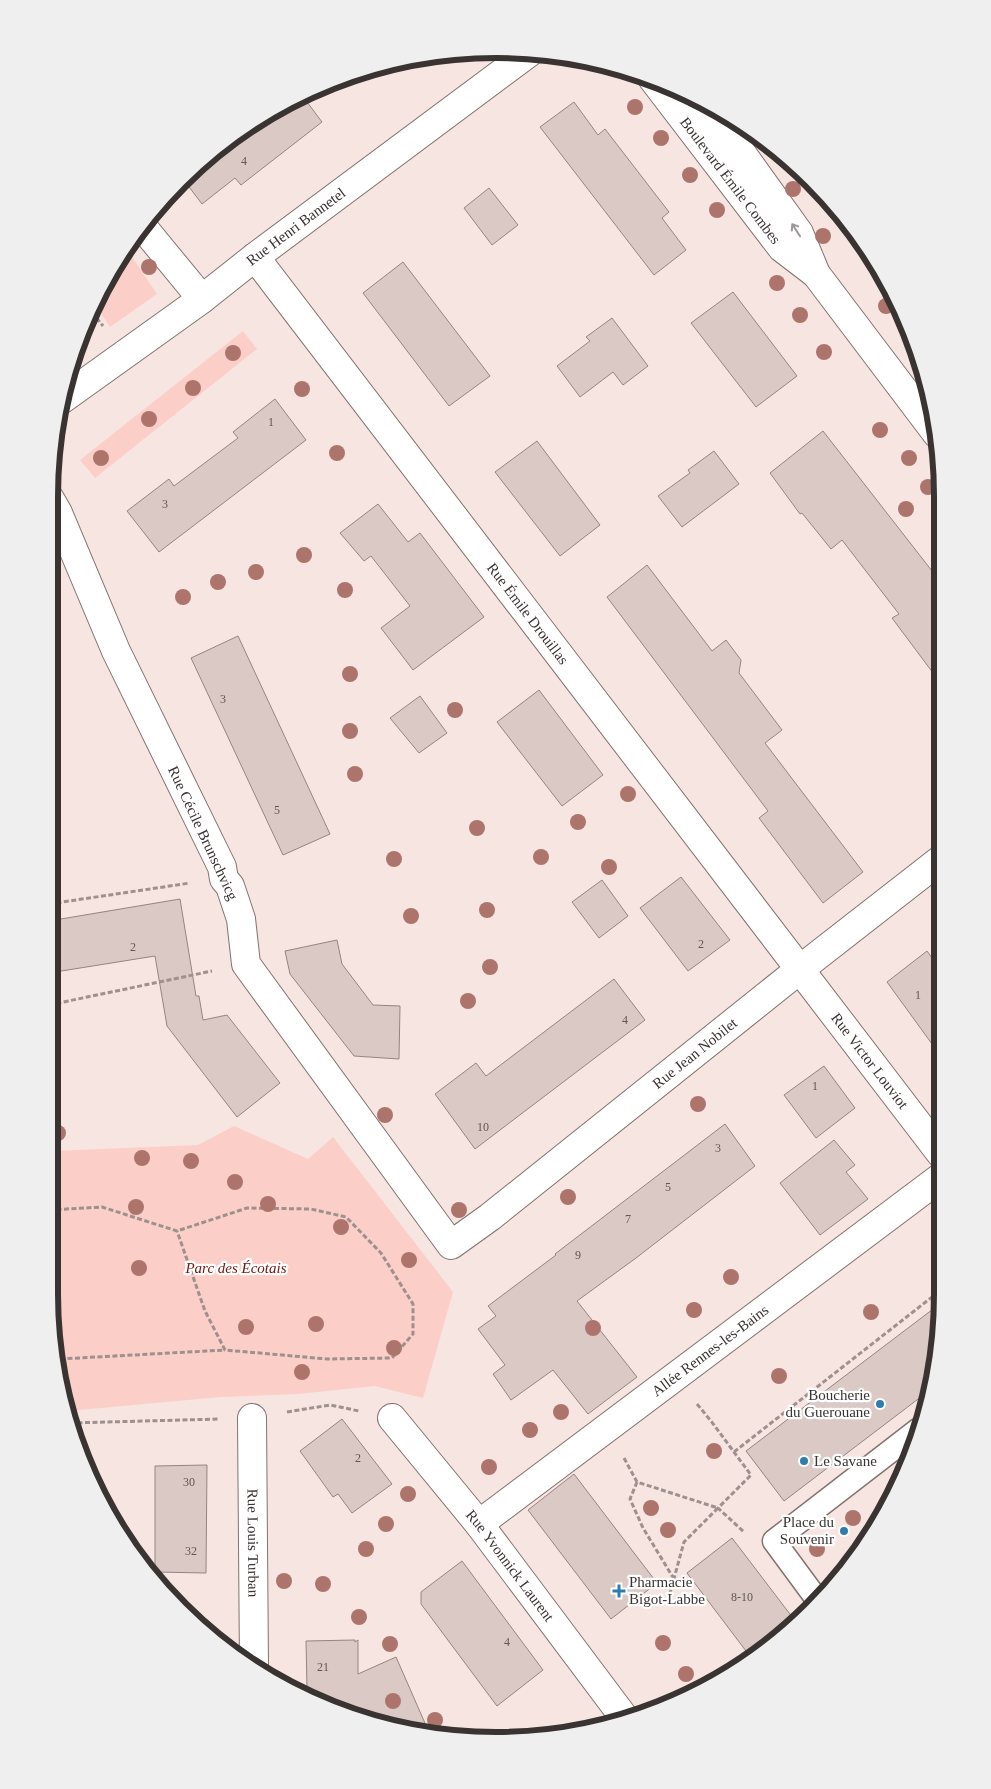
<svg xmlns="http://www.w3.org/2000/svg" width="991" height="1789" font-family="Georgia,serif">
<style>
.green{fill:#fbcfc7}
.building{fill:#dac9c5;stroke:#958582}
.lines{fill:none;stroke-linecap:round;stroke-linejoin:round}
.lane-casing{stroke:#82736f;stroke-width:25}
.street-casing{stroke:#82736f;stroke-width:30}
.primary-casing{stroke:#82736f;stroke-width:30}
.path{stroke:#9d908e;stroke-width:3;stroke-dasharray:5 2.5;stroke-linecap:butt}
.lane{stroke:#fff;stroke-width:22}
.street{stroke:#fff;stroke-width:28}
.primary{stroke:#fff;stroke-width:28}
.tree{fill:#ad746c}
.oneway{stroke:#9c9998}
.poi-dot{fill:#2f7caf;stroke:#fff;stroke-width:2}
.labels{text-anchor:middle;dominant-baseline:central;stroke-width:4.5;stroke-linejoin:round;paint-order:stroke}
.number-label{font-size:12px;fill:#615856}
.street-label{font-size:15px;fill:#393331;stroke:#fff}
.park-label{font-size:15px;font-style:italic;fill:#71180b;stroke:#fff}
.poi-label{font-size:15px;fill:#393331;stroke:#fff;text-anchor:end}
.rim{fill:none;stroke:#393331;stroke-width:6}
</style>
<rect width="100%" height="100%" fill="#f7e5e2"/>
<path class="green" d="M 126,248 L 157,294 L 110,327 L 95,305 L 108,272 Z
M 243,331 L 257,349 L 95,478 L 80,460 Z
M 234,1126 L 308,1159 L 333,1137 L 453,1292 L 423,1398 L 375,1386 L 298,1394 L 221,1397 L 68,1411 L 49,1293 L 49,1146 L 52,1151 L 198,1145 Z"/>
<path class="building" d="M 301,94 L 322,122 L 241,185 L 235,178 L 202,204 L 183,179 L 223,141 Z
M 574,102 L 598,135 L 605,129 L 669,212 L 662,218 L 686,250 L 654,275 L 540,127 Z
M 489,188 L 518,225 L 492,245 L 464,208 Z
M 403,262 L 490,376 L 449,406 L 363,293 Z
M 733,292 L 797,376 L 756,407 L 691,323 Z
M 612,318 L 648,366 L 623,385 L 613,372 L 580,397 L 557,366 L 590,341 L 586,337 Z
M 275,399 L 306,440 L 159,552 L 127,511 L 169,479 L 174,486 L 238,438 L 233,432 Z
M 823,431 L 939,580 L 939,681 L 892,618 L 899,614 L 842,540 L 831,549 L 802,513 L 800,514 L 770,473 Z
M 537,441 L 600,525 L 560,556 L 495,472 Z
M 714,451 L 739,484 L 682,527 L 658,496 L 690,473 L 688,470 Z
M 378,504 L 408,542 L 420,533 L 484,617 L 413,670 L 381,628 L 410,606 L 371,556 L 364,561 L 340,533 Z
M 647,565 L 712,651 L 726,640 L 741,660 L 739,673 L 782,730 L 765,743 L 863,872 L 823,903 L 759,818 L 768,811 L 607,597 Z
M 238,636 L 330,834 L 283,855 L 191,658 Z
M 539,690 L 603,775 L 562,806 L 497,722 Z
M 420,696 L 447,733 L 419,753 L 390,718 Z
M 681,877 L 730,940 L 688,971 L 640,908 Z
M 602,880 L 628,916 L 599,938 L 572,902 Z
M 180,899 L 196,996 L 199,996 L 203,1020 L 227,1015 L 280,1083 L 237,1117 L 167,1026 L 155,956 L 49,973 L 49,921 Z
M 337,940 L 342,964 L 373,1005 L 400,1006 L 399,1059 L 354,1056 L 290,974 L 285,951 Z
M 927,951 L 940,969 L 940,1055 L 887,982 Z
M 614,979 L 645,1020 L 475,1149 L 435,1094 L 476,1063 L 486,1076 Z
M 824,1066 L 855,1108 L 816,1138 L 784,1095 Z
M 725,1124 L 755,1166 L 636,1258 L 577,1301 L 637,1377 L 588,1414 L 553,1370 L 511,1400 L 493,1374 L 505,1365 L 478,1329 L 496,1316 L 488,1306 L 556,1255 L 555,1254 Z
M 834,1140 L 855,1165 L 846,1172 L 868,1199 L 820,1235 L 780,1183 Z
M 941,1303 L 941,1322 L 930,1390 L 784,1501 L 746,1451 Z
M 342,1419 L 392,1484 L 352,1513 L 338,1494 L 333,1497 L 300,1451 Z
M 207,1465 L 206,1573 L 155,1572 L 155,1466 Z
M 574,1474 L 657,1583 L 611,1619 L 528,1510 Z
M 732,1538 L 796,1622 L 790,1629 L 749,1655 L 687,1573 Z
M 462,1561 L 543,1670 L 497,1706 L 421,1604 L 421,1592 Z
M 355,1640 L 355,1642 L 358,1640 L 358,1674 L 396,1657 L 428,1730 L 380,1725 L 313,1695 L 307,1689 L 306,1641 Z"/>
<g class="lines">
<defs>
<path id="lane" d="M 816,1598 L 774,1541 L 919,1429"/>
<g id="street">
<path d="M 142,226 L 202,299"/>
<path id="s1" d="M 255,257 L 941,1154"/>
<path id="s2" d="M 61,400 L 202,299 L 255,257 L 530,52"/>
<path id="s3" d="M 50,499 L 58,513 L 116,651 L 222,867 L 224,879 L 230,886 L 241,919 L 246,964 L 451,1245 L 490,1217 L 799,970 L 940,860"/>
<path id="s4" d="M 252,1418 L 254,1668"/>
<path id="s5" d="M 392,1418 L 479,1524 L 623,1716"/>
<path id="s6" d="M 479,1524 L 941,1177"/>
</g>
<g id="primary">
<path id="s7" d="M 652,78 L 782,248 L 816,274"/>
<path d="M 705,102 L 799,233 L 816,274 L 937,434"/>
</g>
</defs>
<use href="#lane" class="lane-casing"/>
<use href="#street" class="street-casing"/>
<use href="#primary" class="primary-casing"/>
<path class="path" d="M 92,312 L 103,326
M 49,904 L 190,883
M 49,1005 L 212,971
M 49,1210 L 102,1207 L 177,1231 L 247,1208 L 311,1209 L 346,1217 L 381,1253 L 413,1304 L 413,1334 L 392,1358 L 327,1359 L 225,1350 L 205,1311 L 177,1231
M 60,1359 L 225,1350
M 697,1404 L 711,1421 L 751,1475 L 718,1508 L 744,1532
M 287,1412 L 330,1405 L 359,1411
M 70,1423 L 219,1419
M 734,1452 L 941,1290
M 624,1458 L 637,1482 L 718,1508 L 684,1542 L 670,1593
M 637,1482 L 630,1499 L 643,1528 L 674,1579"/>
<use href="#lane" class="lane"/>
<use href="#street" class="street"/>
<use href="#primary" class="primary"/>
</g>
<g class="tree">
<circle cx="635" cy="107" r="8"/>
<circle cx="661" cy="138" r="8"/>
<circle cx="690" cy="175" r="8"/>
<circle cx="793" cy="189" r="8"/>
<circle cx="717" cy="210" r="8"/>
<circle cx="823" cy="236" r="8"/>
<circle cx="149" cy="267" r="8"/>
<circle cx="777" cy="283" r="8"/>
<circle cx="886" cy="306" r="8"/>
<circle cx="800" cy="315" r="8"/>
<circle cx="824" cy="352" r="8"/>
<circle cx="233" cy="353" r="8"/>
<circle cx="193" cy="388" r="8"/>
<circle cx="302" cy="389" r="8"/>
<circle cx="149" cy="419" r="8"/>
<circle cx="880" cy="430" r="8"/>
<circle cx="337" cy="453" r="8"/>
<circle cx="101" cy="458" r="8"/>
<circle cx="909" cy="458" r="8"/>
<circle cx="928" cy="487" r="8"/>
<circle cx="906" cy="509" r="8"/>
<circle cx="304" cy="555" r="8"/>
<circle cx="256" cy="572" r="8"/>
<circle cx="218" cy="582" r="8"/>
<circle cx="345" cy="590" r="8"/>
<circle cx="183" cy="597" r="8"/>
<circle cx="350" cy="674" r="8"/>
<circle cx="455" cy="710" r="8"/>
<circle cx="350" cy="731" r="8"/>
<circle cx="355" cy="774" r="8"/>
<circle cx="628" cy="794" r="8"/>
<circle cx="578" cy="822" r="8"/>
<circle cx="477" cy="828" r="8"/>
<circle cx="541" cy="857" r="8"/>
<circle cx="394" cy="859" r="8"/>
<circle cx="609" cy="867" r="8"/>
<circle cx="487" cy="910" r="8"/>
<circle cx="411" cy="916" r="8"/>
<circle cx="490" cy="967" r="8"/>
<circle cx="468" cy="1001" r="8"/>
<circle cx="698" cy="1104" r="8"/>
<circle cx="385" cy="1115" r="8"/>
<circle cx="58" cy="1133" r="8"/>
<circle cx="142" cy="1158" r="8"/>
<circle cx="191" cy="1161" r="8"/>
<circle cx="235" cy="1182" r="8"/>
<circle cx="568" cy="1197" r="8"/>
<circle cx="268" cy="1204" r="8"/>
<circle cx="136" cy="1207" r="8"/>
<circle cx="459" cy="1210" r="8"/>
<circle cx="341" cy="1227" r="8"/>
<circle cx="409" cy="1260" r="8"/>
<circle cx="139" cy="1268" r="8"/>
<circle cx="731" cy="1277" r="8"/>
<circle cx="694" cy="1310" r="8"/>
<circle cx="871" cy="1312" r="8"/>
<circle cx="316" cy="1324" r="8"/>
<circle cx="246" cy="1327" r="8"/>
<circle cx="593" cy="1328" r="8"/>
<circle cx="394" cy="1348" r="8"/>
<circle cx="302" cy="1372" r="8"/>
<circle cx="779" cy="1376" r="8"/>
<circle cx="561" cy="1412" r="8"/>
<circle cx="530" cy="1430" r="8"/>
<circle cx="714" cy="1451" r="8"/>
<circle cx="489" cy="1467" r="8"/>
<circle cx="408" cy="1494" r="8"/>
<circle cx="651" cy="1508" r="8"/>
<circle cx="853" cy="1518" r="8"/>
<circle cx="386" cy="1524" r="8"/>
<circle cx="668" cy="1530" r="8"/>
<circle cx="366" cy="1549" r="8"/>
<circle cx="817" cy="1549" r="8"/>
<circle cx="284" cy="1581" r="8"/>
<circle cx="323" cy="1584" r="8"/>
<circle cx="359" cy="1617" r="8"/>
<circle cx="663" cy="1643" r="8"/>
<circle cx="390" cy="1644" r="8"/>
<circle cx="686" cy="1674" r="8"/>
<circle cx="393" cy="1701" r="8"/>
<circle cx="435" cy="1720" r="8"/>
</g>
<defs><path id="oneway-shaft" d="M-6 0H5M1.5-3L5.5 0L1.5 3" fill="none" stroke-width="1.6" stroke-linecap="round" stroke-linejoin="round" transform="scale(1.25)"/></defs>
<use class="oneway" href="#oneway-shaft" transform="translate(796 230) rotate(-123)"/>
<g class="poi-dot">
<circle cx="880" cy="1404" r="5"/>
<circle cx="804" cy="1461" r="5"/>
<circle cx="844" cy="1531" r="5"/>
<path d="M616.5 1583.5h5v5h5v5h-5v5h-5v-5h-5v-5h5z"/>
</g>
<g class="labels">
<g class="number-label">
<text x="244" y="161">4</text>
<text x="271" y="422">1</text>
<text x="165" y="504">3</text>
<text x="223" y="699">3</text>
<text x="277" y="810">5</text>
<text x="701" y="944">2</text>
<text x="133" y="947">2</text>
<text x="918" y="995">1</text>
<text x="625" y="1020">4</text>
<text x="815" y="1086">1</text>
<text x="483" y="1127">10</text>
<text x="718" y="1148">3</text>
<text x="668" y="1187">5</text>
<text x="628" y="1219">7</text>
<text x="578" y="1255">9</text>
<text x="358" y="1458">2</text>
<text x="189" y="1482">30</text>
<text x="191" y="1551">32</text>
<text x="742" y="1597">8-10</text>
<text x="507" y="1642">4</text>
<text x="323" y="1667">21</text>
</g>
<g class="street-label">
<text stroke="none"><textPath href="#s7" startOffset="129">Boulevard Émile Combes</textPath></text>
<text stroke="none"><textPath href="#s2" startOffset="292">Rue Henri Bannetel</textPath></text>
<text stroke="none"><textPath href="#s1" startOffset="449">Rue Émile Drouillas</textPath></text>
<text transform="translate(203 833) rotate(65)">Rue Cécile Brunschvicg</text>
<text stroke="none"><textPath href="#s3" startOffset="1166">Rue Jean Nobilet</textPath></text>
<text stroke="none"><textPath href="#s1" startOffset="1012">Rue Victor Louviot</textPath></text>
<text stroke="none"><textPath href="#s6" startOffset="289">Allée Rennes-les-Bains</textPath></text>
<text stroke="none"><textPath href="#s4" startOffset="125">Rue Louis Turban</textPath></text>
<text stroke="none"><textPath href="#s5" startOffset="189">Rue Yvonnick Laurent</textPath></text>
</g>
<g class="park-label">
<text x="236" y="1268">Parc des Écotais</text>
</g>
<g class="poi-label">
<text x="870" y="1395">Boucherie<tspan x="870" dy="17">du Guerouane</tspan></text>
<text x="814" y="1461" text-anchor="start">Le Savane</text>
<text x="834" y="1522">Place du<tspan x="834" dy="17">Souvenir</tspan></text>
<text x="629" y="1582" text-anchor="start">Pharmacie<tspan x="629" dy="17">Bigot-Labbe</tspan></text>
</g>
</g>
<path d="M0 0H991V1789H0ZM496 58H496A438 438 0 0 1 934 496V1294A438 438 0 0 1 496 1732H496A438 438 0 0 1 58 1294V496A438 438 0 0 1 496 58Z" fill="#efefef" fill-rule="evenodd"/>
<path class="rim" d="M496 58H496A438 438 0 0 1 934 496V1294A438 438 0 0 1 496 1732H496A438 438 0 0 1 58 1294V496A438 438 0 0 1 496 58Z"/>
</svg>
